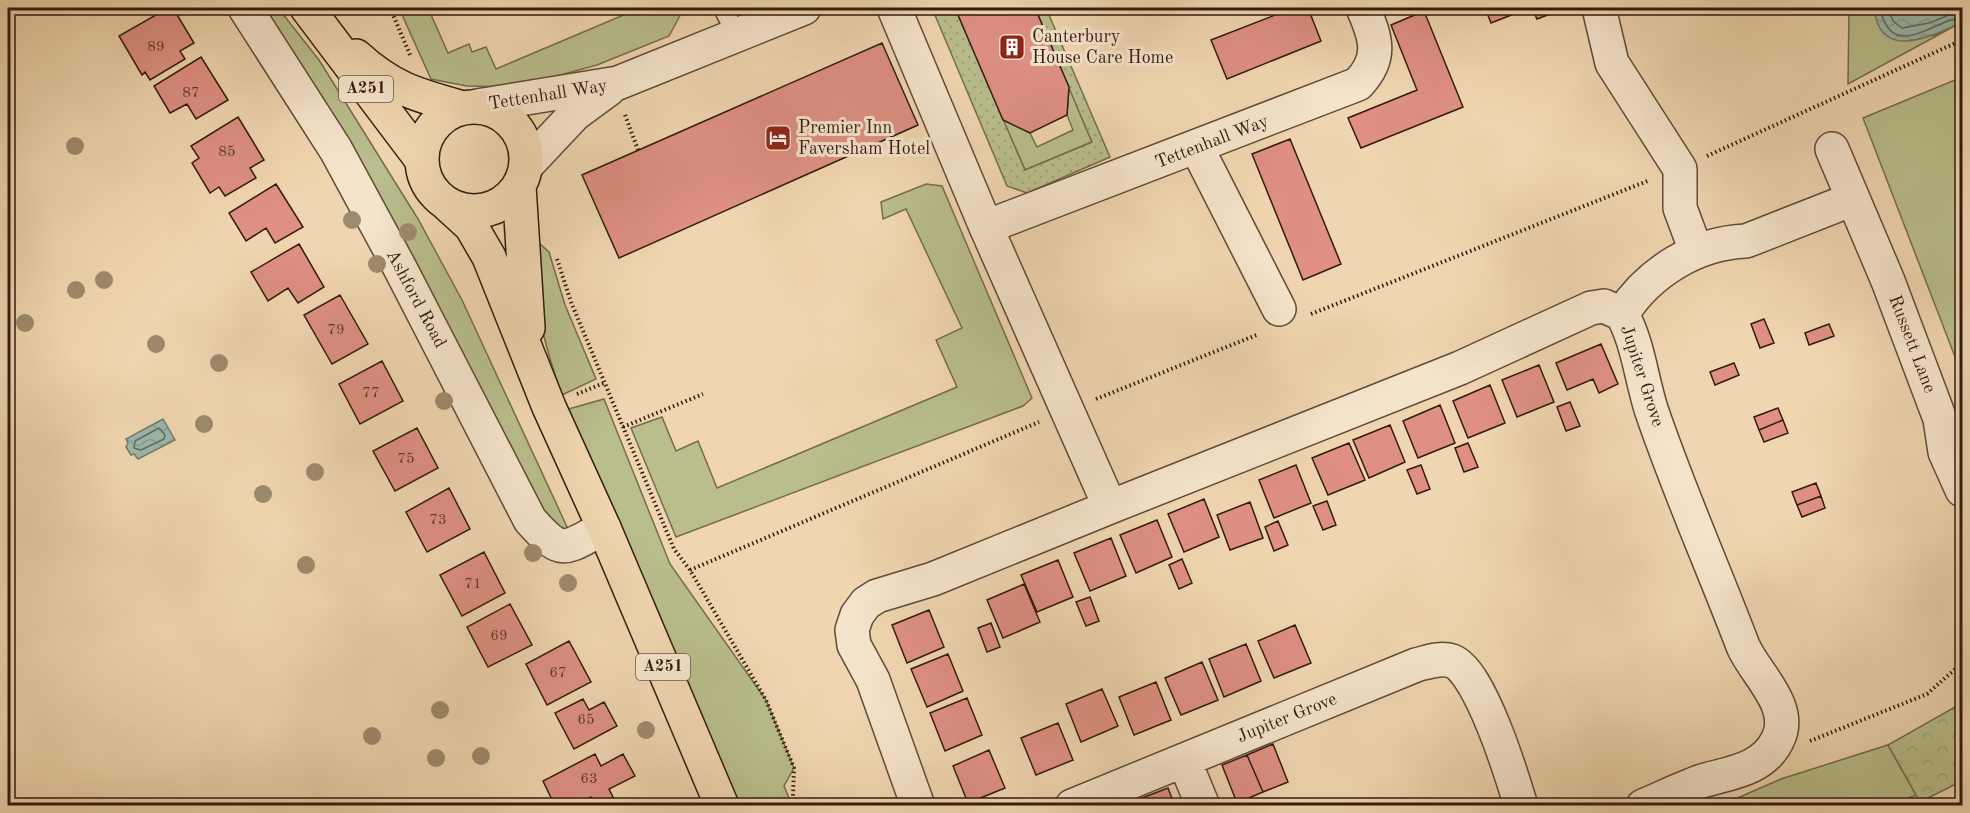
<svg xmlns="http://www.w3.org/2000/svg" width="1970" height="813" font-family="'Old Standard TT',serif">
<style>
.grass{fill:#b9be8c;stroke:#756c4e;stroke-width:1.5}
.forest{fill:url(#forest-crowns);stroke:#756c4e;stroke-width:1.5}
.garden{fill:url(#garden-dots);stroke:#756c4e;stroke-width:1.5}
.water{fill:url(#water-waves);stroke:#707a6e;stroke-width:1.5}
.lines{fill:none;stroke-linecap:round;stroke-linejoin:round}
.shore{stroke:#666a5e;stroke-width:1.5}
.building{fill:#df9083;stroke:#311b10;stroke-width:1.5}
.service-casing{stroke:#614a38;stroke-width:21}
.minor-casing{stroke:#614a38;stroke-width:36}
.primary-casing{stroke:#311b10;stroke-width:36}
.path{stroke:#311b10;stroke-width:4;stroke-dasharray:1.5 3;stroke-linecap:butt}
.service{stroke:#f5e4cc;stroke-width:18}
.minor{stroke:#f5e4cc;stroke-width:33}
.primary{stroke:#f0d6b0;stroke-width:33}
.tree{fill:#9e8a6c}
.labels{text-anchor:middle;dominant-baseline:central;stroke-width:6;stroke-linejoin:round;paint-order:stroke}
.number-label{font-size:15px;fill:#5c382d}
.shield{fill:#f5e4cc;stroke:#6c5748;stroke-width:1.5}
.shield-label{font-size:16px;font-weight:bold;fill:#311b10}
.poi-label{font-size:18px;fill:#311b10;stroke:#f5e4cc;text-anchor:start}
.street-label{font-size:18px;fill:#311b10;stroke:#f5e4cc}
</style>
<defs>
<pattern id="forest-crowns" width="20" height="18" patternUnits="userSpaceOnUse" patternTransform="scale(1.5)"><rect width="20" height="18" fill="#b9be8c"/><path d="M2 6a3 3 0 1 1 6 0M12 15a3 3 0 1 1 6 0" fill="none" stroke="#a0a378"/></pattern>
<pattern id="garden-dots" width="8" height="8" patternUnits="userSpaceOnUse" patternTransform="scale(1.5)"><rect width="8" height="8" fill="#b9be8c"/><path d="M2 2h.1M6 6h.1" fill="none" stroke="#a0a378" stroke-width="1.8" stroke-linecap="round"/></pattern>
<pattern id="water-waves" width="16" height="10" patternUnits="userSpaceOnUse" patternTransform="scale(1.5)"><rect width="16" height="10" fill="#9ab9ac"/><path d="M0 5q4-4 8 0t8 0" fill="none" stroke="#859e93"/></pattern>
</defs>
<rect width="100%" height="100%" fill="#f0d6b0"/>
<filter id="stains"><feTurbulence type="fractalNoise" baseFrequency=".00333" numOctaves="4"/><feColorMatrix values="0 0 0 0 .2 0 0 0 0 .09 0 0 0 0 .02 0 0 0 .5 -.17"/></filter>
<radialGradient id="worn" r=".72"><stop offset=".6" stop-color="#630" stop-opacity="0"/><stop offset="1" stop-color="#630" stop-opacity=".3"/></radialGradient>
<path class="grass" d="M 256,8 L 278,8 L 319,60 L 418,219 L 462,300 L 568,529 L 549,531 Z
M 399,8 L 428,8 L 448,53 L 469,44 L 472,52 L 486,47 L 496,69 L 640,8 L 682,8 L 683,10 L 669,36 L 597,65 L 542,80 L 509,87 L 467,86 L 431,79 Z
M 1849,8 L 1874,8 L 1875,12 L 1934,36 L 1962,22 L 1848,84 Z
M 1962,77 L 1962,375 L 1863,118 Z
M 1069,87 L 1092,142 L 1025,170 L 1003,120 L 1030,133 L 1037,147 L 1073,130 L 1067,115 Z
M 926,184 L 942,186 L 1032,398 L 1023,406 L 676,537 L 631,428 L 662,417 L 676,451 L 698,441 L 717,488 L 957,387 L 936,340 L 962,328 L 906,209 L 883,219 L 881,202 Z
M 530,240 L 540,244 L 549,252 L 565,305 L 596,379 L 562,395 C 541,338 535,299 530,240 Z
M 604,399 L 670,564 L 766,700 L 794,768 L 784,786 L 792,805 L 735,805 L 558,412 Z
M 1888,745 L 1916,795 L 1891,805 L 1728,805 L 1733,800 L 1781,779 Z"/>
<path class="forest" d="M 1962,703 L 1962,781 L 1920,802 L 1888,745 Z"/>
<path class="garden" d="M 932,8 L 955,8 L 1025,170 L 1092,142 L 1035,8 L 1046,8 L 1110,157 L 1027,193 L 1007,186 Z"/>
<path class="water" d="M 1874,8 L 1962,8 L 1962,22 C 1932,36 1880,63 1874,8 Z
M 163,419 L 175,440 L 138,459 L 134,454 L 131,455 L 126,447 L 128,443 L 126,439 Z"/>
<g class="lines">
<path class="shore" d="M 1880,8 C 1892,63 1932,21 1962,17
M 1888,8 L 1893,21 L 1902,28 L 1929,23 L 1962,10
M 159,428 L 165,435 L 164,439 L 141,450 L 134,448 L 135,441 Z"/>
</g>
<path class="building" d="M 168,8 L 173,8 L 194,43 L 180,51 L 185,59 L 150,80 L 145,72 L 142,75 L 119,36 Z
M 955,8 L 1035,8 L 1069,87 L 1067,115 L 1030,133 L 1003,120 Z
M 1293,8 L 1308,8 L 1321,41 L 1227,79 L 1211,40 Z
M 1485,8 L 1517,8 L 1519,12 L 1491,23 Z
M 1532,8 L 1566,8 L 1537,19 Z
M 1424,11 L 1463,107 L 1361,148 L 1348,118 L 1417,90 L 1391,25 Z
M 882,43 L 918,125 L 619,258 L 582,175 Z
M 201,57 L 228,100 L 196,119 L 187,104 L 170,113 L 154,86 Z
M 238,117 L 264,160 L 250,168 L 256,178 L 225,196 L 219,187 L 210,193 L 192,163 L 199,158 L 191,146 Z
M 1290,139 L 1341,264 L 1303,280 L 1252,154 Z
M 276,184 L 303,227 L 275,243 L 266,228 L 246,241 L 229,213 Z
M 299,244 L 324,287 L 298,303 L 288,288 L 268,301 L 251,272 Z
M 340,295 L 368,344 L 332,364 L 304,315 Z
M 1764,319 L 1774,343 L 1760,348 L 1751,324 Z
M 1829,324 L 1834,336 L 1809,345 L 1805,333 Z
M 1601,344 L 1618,384 L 1599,393 L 1593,379 L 1567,390 L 1556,363 Z
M 382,361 L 403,401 L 360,424 L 339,384 Z
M 1734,363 L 1739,375 L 1715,385 L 1710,372 Z
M 1539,365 L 1554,402 L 1517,417 L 1502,380 Z
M 1490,385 L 1505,423 L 1468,438 L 1453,401 Z
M 1570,402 L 1580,426 L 1566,431 L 1557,407 Z
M 1440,405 L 1455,443 L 1418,458 L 1403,421 Z
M 1778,408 L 1783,420 L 1759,430 L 1754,417 Z
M 1783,420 L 1788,433 L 1764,442 L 1759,430 Z
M 1390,425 L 1405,462 L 1369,478 L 1353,440 Z
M 417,428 L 438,468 L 395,491 L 373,451 Z
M 1349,443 L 1365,480 L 1328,495 L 1312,458 Z
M 1468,443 L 1478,467 L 1464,472 L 1455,448 Z
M 1296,465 L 1311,503 L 1274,518 L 1259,480 Z
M 1421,465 L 1430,489 L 1417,494 L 1407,470 Z
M 1816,483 L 1821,496 L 1797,505 L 1792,492 Z
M 449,488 L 470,529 L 427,552 L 406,512 Z
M 1821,496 L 1825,508 L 1802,517 L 1797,505 Z
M 1204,499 L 1219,537 L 1184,552 L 1168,514 Z
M 1327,501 L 1336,525 L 1323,530 L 1313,506 Z
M 1250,502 L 1263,538 L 1230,550 L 1217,515 Z
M 1157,520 L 1172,557 L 1136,573 L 1120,535 Z
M 1278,521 L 1288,545 L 1274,551 L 1265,527 Z
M 1111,538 L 1126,576 L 1090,591 L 1074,553 Z
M 484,552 L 505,593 L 462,616 L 440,575 Z
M 1182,559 L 1192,583 L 1179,589 L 1169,565 Z
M 1058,560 L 1073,597 L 1037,612 L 1021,575 Z
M 1024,584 L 1040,622 L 1003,638 L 987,600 Z
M 1090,597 L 1099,621 L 1086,626 L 1076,602 Z
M 510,604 L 532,645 L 488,667 L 467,627 Z
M 929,610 L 944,647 L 907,663 L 892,625 Z
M 991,623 L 1000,647 L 987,652 L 978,628 Z
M 1295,625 L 1311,663 L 1274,678 L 1258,641 Z
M 569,641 L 591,682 L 547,705 L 526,664 Z
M 1246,644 L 1261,681 L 1224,697 L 1209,659 Z
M 948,654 L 963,691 L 927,707 L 911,669 Z
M 1202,662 L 1218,700 L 1181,715 L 1165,678 Z
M 1156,682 L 1171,720 L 1134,735 L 1119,697 Z
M 1102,689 L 1118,726 L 1081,742 L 1066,704 Z
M 967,698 L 982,735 L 945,751 L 930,713 Z
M 583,699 L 589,710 L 604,702 L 617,726 L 574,749 L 555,713 Z
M 1058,723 L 1073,760 L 1036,775 L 1021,738 Z
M 1273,744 L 1288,782 L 1263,792 L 1247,755 Z
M 989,750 L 1005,788 L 968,803 L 953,766 Z
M 595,754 L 601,766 L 623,754 L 635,776 L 609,789 L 617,805 L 596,806 L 591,797 L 574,806 L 555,806 L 543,781 Z
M 1247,755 L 1263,792 L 1237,803 L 1222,765 Z
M 1168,788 L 1175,806 L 1145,806 L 1142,798 Z
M 1142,798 L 1145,806 L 1122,806 Z"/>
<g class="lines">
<defs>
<path id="service" d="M 723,8 L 737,36"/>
<path id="minor" d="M 245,8 L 336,150 L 400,268 L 530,520 C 563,557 563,549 604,528
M 894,8 L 986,227 L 1110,507 L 1460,368 L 1591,308 L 1604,306 L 1622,314 C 1638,343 1641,377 1651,409 C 1678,489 1713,567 1743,646 C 1755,674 1794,706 1778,739 C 1764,770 1729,773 1702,781 C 1682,788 1662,798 1643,806
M 1599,8 L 1612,63 L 1680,169 L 1680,208 L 1696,251
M 477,106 L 618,83 L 804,8
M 1197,148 L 1279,309
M 1832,149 L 1888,281 L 1940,419 L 1945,452 L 1962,490
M 526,166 L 575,114 L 609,89
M 986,227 L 1358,84 C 1383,58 1376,38 1363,8
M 1622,314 C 1649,272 1696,243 1746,241 L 1853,199
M 1184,760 L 1203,806
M 918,806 L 873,680 L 854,645 L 852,630 L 857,615 L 866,603 L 877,596 L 933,579 L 1110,507
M 1072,806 L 1416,665 C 1428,662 1440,657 1452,661 C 1480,671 1512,776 1521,806"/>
<path id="primary" d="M 307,8 L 421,159
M 356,56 C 392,89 417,95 463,108
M422 159a52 52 0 1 1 104 0a52 52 0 1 1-104 0Z
M 519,186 L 528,328
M 448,205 L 471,226 L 489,257 L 549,407 L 604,528 L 722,806"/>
</defs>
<use href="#service" class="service-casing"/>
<use href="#minor" class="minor-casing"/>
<use href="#primary" class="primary-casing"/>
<path class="path" d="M 390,8 L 411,57
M 625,115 L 638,150
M 1707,156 L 1962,40
M 557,259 L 571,302 L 674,549 L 690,570 L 766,700 L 794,768 L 793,796 L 798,806
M 1311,314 L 1650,180
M 577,394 L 604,383
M 1096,399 L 1259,334
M 623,427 L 703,394
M 690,570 L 1039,422
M 1810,741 L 1927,694 L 1962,663"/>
<use href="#service" class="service"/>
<use href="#minor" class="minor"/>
<use href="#primary" class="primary"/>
</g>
<g class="tree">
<circle cx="75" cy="146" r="9"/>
<circle cx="352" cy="220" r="9"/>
<circle cx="408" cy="232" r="9"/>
<circle cx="377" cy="264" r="9"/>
<circle cx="104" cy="280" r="9"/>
<circle cx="76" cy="290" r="9"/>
<circle cx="25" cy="323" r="9"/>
<circle cx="156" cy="344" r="9"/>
<circle cx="219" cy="363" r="9"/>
<circle cx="444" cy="401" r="9"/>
<circle cx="204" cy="424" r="9"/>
<circle cx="315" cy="472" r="9"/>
<circle cx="263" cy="494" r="9"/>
<circle cx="533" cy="553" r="9"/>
<circle cx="306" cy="565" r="9"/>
<circle cx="568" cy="583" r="9"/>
<circle cx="440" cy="710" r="9"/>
<circle cx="646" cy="730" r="9"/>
<circle cx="372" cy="736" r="9"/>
<circle cx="481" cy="756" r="9"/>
<circle cx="436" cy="758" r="9"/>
</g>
<defs>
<symbol id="building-square" viewBox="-11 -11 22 22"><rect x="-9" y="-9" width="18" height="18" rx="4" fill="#8f2418" stroke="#f5e4cc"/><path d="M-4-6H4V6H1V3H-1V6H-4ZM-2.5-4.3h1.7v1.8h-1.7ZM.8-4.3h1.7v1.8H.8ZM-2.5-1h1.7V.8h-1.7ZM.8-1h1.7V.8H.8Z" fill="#fff"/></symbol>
<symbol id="hotel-square" viewBox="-11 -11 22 22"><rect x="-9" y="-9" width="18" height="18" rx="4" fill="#8f2418" stroke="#f5e4cc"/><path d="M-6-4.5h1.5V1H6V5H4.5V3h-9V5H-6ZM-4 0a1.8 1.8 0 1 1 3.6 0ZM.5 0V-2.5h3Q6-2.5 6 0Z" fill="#fff"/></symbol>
</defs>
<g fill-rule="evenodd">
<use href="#building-square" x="997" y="32" width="30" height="30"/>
<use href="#hotel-square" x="763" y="123" width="30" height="30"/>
</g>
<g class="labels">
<g class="number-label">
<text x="156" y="47">89</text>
<text x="191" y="93">87</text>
<text x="227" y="152">85</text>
<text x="336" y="330">79</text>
<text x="371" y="393">77</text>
<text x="406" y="459">75</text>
<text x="438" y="520">73</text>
<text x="473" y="584">71</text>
<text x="499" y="636">69</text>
<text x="558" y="673">67</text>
<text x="586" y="720">65</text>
<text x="589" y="779">63</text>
</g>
<g class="shield">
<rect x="339" y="76" width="54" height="26" rx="4.5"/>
<rect x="636" y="654" width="54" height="26" rx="4.5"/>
</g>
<g class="shield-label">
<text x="366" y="89">A251</text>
<text x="663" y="667">A251</text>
</g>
<g class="poi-label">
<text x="1032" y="37">Canterbury<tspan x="1032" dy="21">House Care Home</tspan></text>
<text x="798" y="128">Premier Inn<tspan x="798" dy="21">Faversham Hotel</tspan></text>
</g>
<g class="street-label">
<text transform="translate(548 95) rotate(-9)">Tettenhall Way</text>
<text transform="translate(1212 142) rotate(-21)">Tettenhall Way</text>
<text transform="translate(416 299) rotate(62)">Ashford Road</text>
<text transform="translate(1912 344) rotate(69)">Russett Lane</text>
<text transform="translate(1642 376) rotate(72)">Jupiter Grove</text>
<text transform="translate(1287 718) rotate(-22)">Jupiter Grove</text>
</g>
</g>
<rect width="1970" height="813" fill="none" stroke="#f0d6b0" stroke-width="30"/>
<rect x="9" y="9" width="1952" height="795" fill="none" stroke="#311b10" stroke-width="3"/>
<rect x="15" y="15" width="1940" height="783" fill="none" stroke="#311b10" stroke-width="1.5"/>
<rect width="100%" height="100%" filter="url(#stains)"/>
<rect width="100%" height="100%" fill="url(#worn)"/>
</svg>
